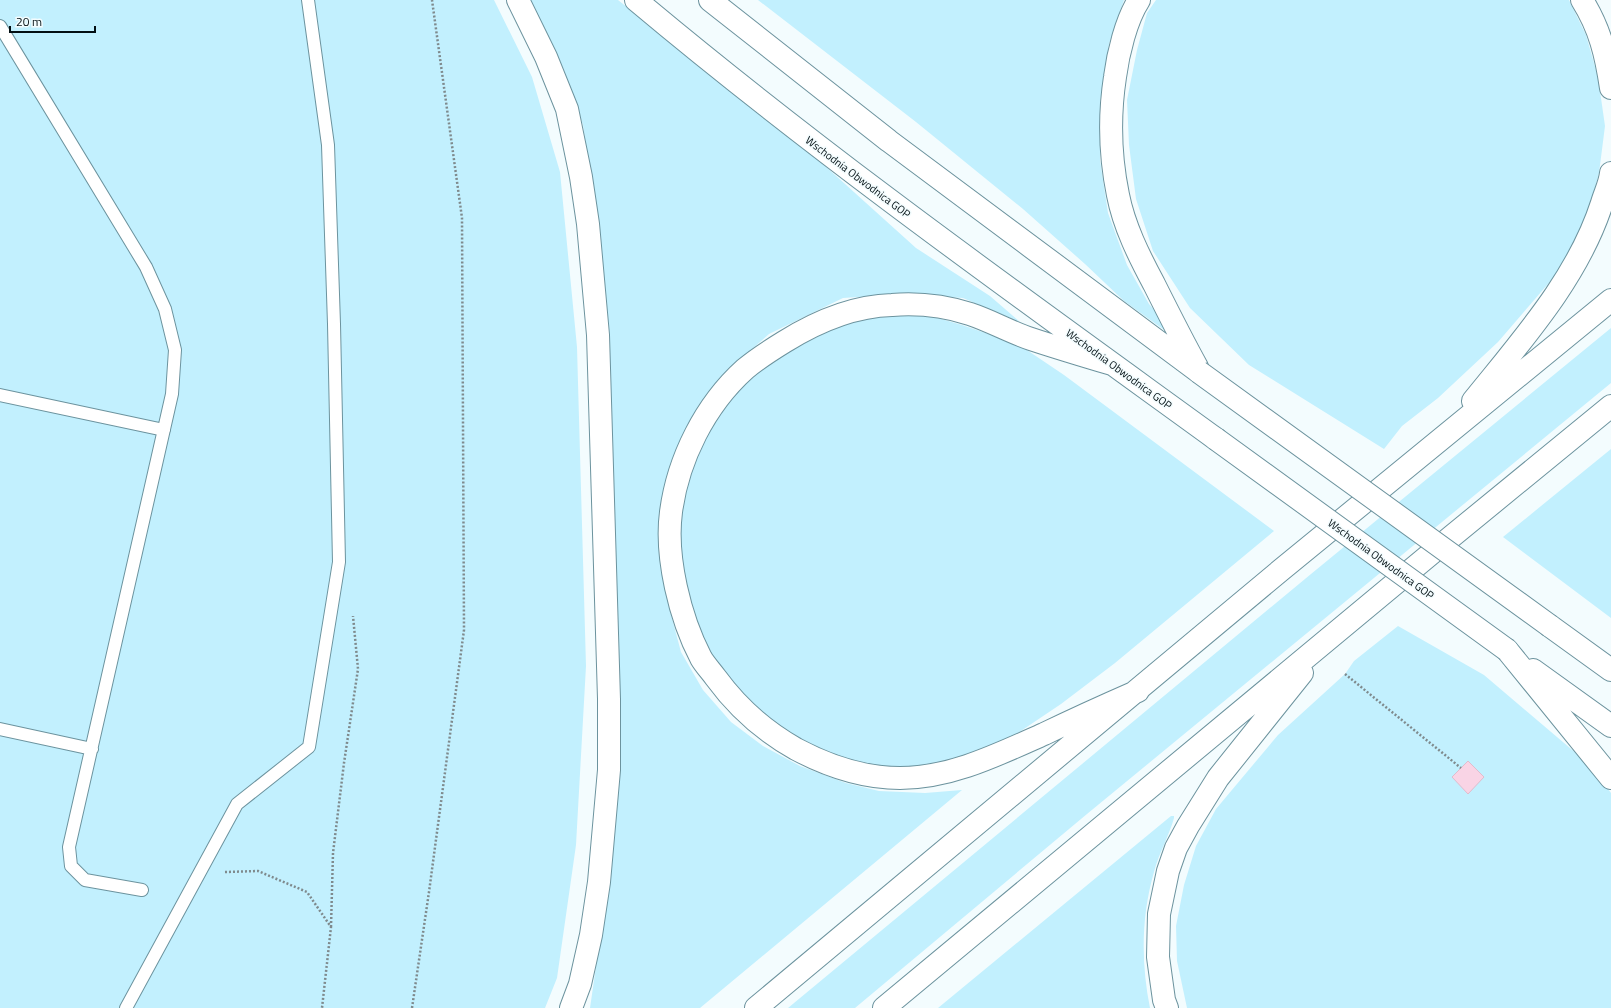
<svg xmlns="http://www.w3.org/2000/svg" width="1611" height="1008" font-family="'Titillium Web',sans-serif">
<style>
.green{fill:#c2f0fe}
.building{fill:#f9d4e5;stroke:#e0bccd}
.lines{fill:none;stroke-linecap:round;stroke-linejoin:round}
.service-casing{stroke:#6c939e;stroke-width:14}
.motorway-casing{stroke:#6c939e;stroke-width:24}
.path{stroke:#7f8a8d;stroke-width:2.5;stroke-dasharray:2 2;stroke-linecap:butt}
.service{stroke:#fff;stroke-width:12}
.motorway{stroke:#fff;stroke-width:22}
.motorway-bridge-casing{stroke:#6c939e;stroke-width:24;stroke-linecap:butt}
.motorway-bridge{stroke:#fff;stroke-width:22}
.labels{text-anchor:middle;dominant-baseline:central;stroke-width:3;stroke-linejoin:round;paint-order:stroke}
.street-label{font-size:11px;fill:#020f13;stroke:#f3fcfe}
</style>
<rect width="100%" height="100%" fill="#f3fcfe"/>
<path class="green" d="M 0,0 L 494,0 L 532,77 L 560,172 L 577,347 L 586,666 L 576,845 L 557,978 L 545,1008 L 0,1008 Z
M 529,0 L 618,0 L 804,147 L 916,248 L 990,296 L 1020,322 L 963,298 L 904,294 L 843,298 L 769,334 L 727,371 L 694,415 L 660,530 L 661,568 L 669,607 L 681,652 L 703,690 L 731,722 L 763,746 L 800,766 L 846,783 L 879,791 L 925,793 L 962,790 L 700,1008 L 590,1008 L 614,843 L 619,745 L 614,484 L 603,265 L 583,125 L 564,70 L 536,12 Z
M 758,0 L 1124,0 L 1109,44 L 1100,102 L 1100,160 L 1108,213 L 1127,265 L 1149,304 L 1185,345 L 1124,301 L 1085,264 L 1023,209 L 916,122 Z
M 1156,0 L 1569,0 L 1586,35 L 1598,77 L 1605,126 L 1599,173 L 1585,224 L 1554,277 L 1498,342 L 1438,398 L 1402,426 L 1384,449 L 1249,365 L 1190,308 L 1153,251 L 1136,199 L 1129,145 L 1127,100 L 1137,50 L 1147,13 Z
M 898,314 L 931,316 L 962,325 L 1018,344 L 1064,375 L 1274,531 L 1115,663 L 1061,704 L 1006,741 L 947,762 L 901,768 L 861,768 L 776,734 L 718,676 L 686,606 L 679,539 L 682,512 L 688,483 L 699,450 L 724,407 L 749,378 L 783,351 L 861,315 Z
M 1611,328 L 1611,383 L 1087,814 L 855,1008 L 788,1008 L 1311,574 Z
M 1611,449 L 1611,618 L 1503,537 Z
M 1398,626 L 1484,675 L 1590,765 L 1611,793 L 1611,1008 L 1187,1008 L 1177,961 L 1176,926 L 1184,885 L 1196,846 L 1216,809 L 1278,735 L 1345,674 L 1354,661 Z
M 1171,816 L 1174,816 L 1174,818 C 1169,836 1159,853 1154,872 C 1141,917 1141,963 1150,1008 L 938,1008 Z"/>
<path class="building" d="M 1468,761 L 1484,777 L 1468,794 L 1452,777 Z"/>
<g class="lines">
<defs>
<path id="service" d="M 0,26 L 146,267 L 165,309 L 175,350 L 172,394 L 69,847 L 71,866 L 85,880 L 142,890
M 0,395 L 164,430
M 0,729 L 92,749
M 126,1008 L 237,804 L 309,747 L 339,562 L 334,324 L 328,145 L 308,0"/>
<path id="motorway" d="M 518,0 L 546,57 L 567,109 L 581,177 L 588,224 L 598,335 L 609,699 L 609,770 L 599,882 L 591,935 L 580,984 L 571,1008
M 636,0 C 822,156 1019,296 1216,439
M 710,0 L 889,141 L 1199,372
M 1139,0 C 1126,20 1118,54 1115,77 C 1109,116 1110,156 1118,195 C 1124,226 1139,256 1154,284 C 1168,312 1182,340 1197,367
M 1582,0 C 1600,29 1606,54 1611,88
M 1112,364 C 1085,356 1058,348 1031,339 C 1010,332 991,321 970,314 C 945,306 917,303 892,305 C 854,306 816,322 784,342 C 771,350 757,359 745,369 C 705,405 678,459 671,512 C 665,557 680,618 701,658 C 705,665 711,671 716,678 C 738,708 764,731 796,749 C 828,766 864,778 900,778 C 951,778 999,754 1044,734 C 1075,719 1106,705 1138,691
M 1473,401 C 1522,340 1578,278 1602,203 C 1605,193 1610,183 1611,173
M 1550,626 L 1611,670
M 1507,650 L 1611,778
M 1533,670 L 1611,726
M 756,1008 L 1281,570 L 1611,300
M 884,1008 L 1451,537 L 1611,406
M 1167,1008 L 1164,1000 L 1158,957 L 1159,914 L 1168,871 L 1176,848 L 1188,826 L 1218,778 L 1302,673"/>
</defs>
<use href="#service" class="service-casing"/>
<use href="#motorway" class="motorway-casing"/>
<path class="path" d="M 1345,674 L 1461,768
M 225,872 L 258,871 L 307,892 L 331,927 L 322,1008
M 331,927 L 333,853 L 344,763 L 358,669 L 353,616
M 412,1008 L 429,892 L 464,630 L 462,218 L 432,0"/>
<use href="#service" class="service"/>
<use href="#motorway" class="motorway"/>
<defs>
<path id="motorway-bridge" d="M 1199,372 L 1550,626
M 1216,439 L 1507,650"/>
</defs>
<use href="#motorway-bridge" class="motorway-bridge-casing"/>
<use href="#motorway-bridge" class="motorway-bridge"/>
</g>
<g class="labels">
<g class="street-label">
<text transform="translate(858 177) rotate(37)">Wschodnia Obwodnica GOP</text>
<text transform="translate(1119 369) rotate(36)">Wschodnia Obwodnica GOP</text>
<text transform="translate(1381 559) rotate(36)">Wschodnia Obwodnica GOP</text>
</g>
</g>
<path d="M10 26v6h85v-6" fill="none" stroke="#020f13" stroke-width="2"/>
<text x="16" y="26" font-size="12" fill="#020f13" stroke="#f3fcfe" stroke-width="3" paint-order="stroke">20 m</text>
</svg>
